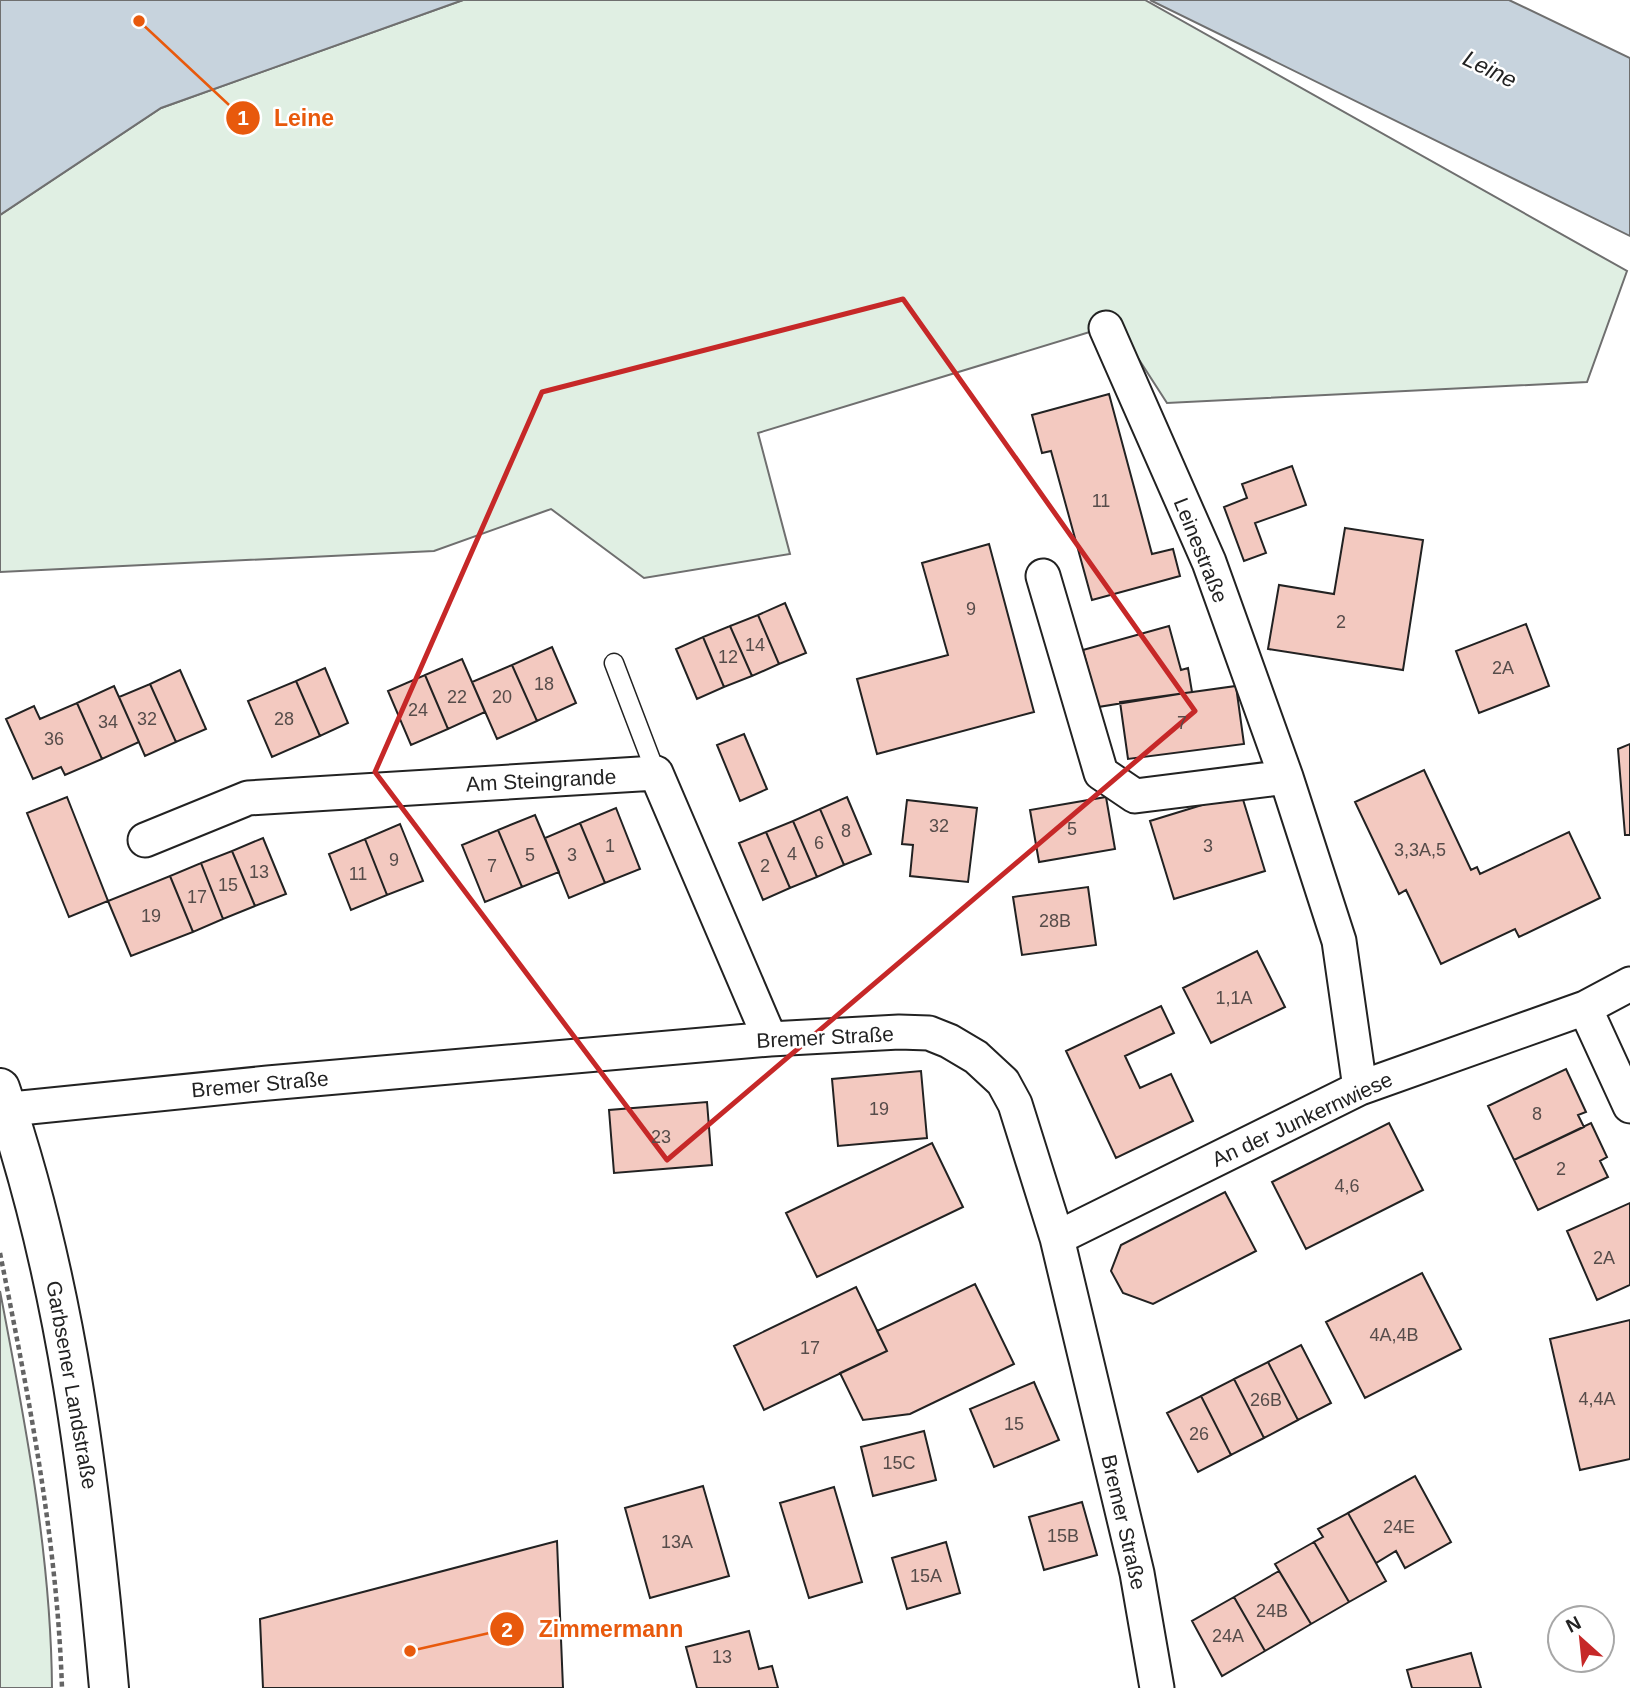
<svg xmlns="http://www.w3.org/2000/svg" width="1630" height="1688" font-family="Arial,sans-serif">
<style>
.green{fill:#e0efe3;stroke:#6f6f6f;stroke-width:2}
.water{fill:#c7d3dd;stroke:#6f6f6f;stroke-width:2}
.building{fill:#f3c9c0;stroke:#222;stroke-width:2}
.lines{fill:none;stroke-linecap:round;stroke-linejoin:round}
.lane-casing{stroke:#222;stroke-width:21}
.street-casing{stroke:#222;stroke-width:37}
.secondary-casing{stroke:#222;stroke-width:42}
.path{stroke:#646464;stroke-width:4.5;stroke-dasharray:5 3.5;stroke-linecap:butt}
.lane{stroke:#fff;stroke-width:18}
.street{stroke:#fff;stroke-width:33}
.secondary{stroke:#fff;stroke-width:38}
.marked{fill:none;stroke:#c62828;stroke-width:5;stroke-linejoin:round}
.labels{text-anchor:middle;dominant-baseline:central;stroke-width:5;stroke-linejoin:round;paint-order:stroke}
.number-label{font-size:18px;fill:#564c4a}
.street-label{font-size:21px;fill:#222;stroke:#fff}
.water-label{font-size:23px;font-style:italic;fill:#222;stroke:#fff}
.leader{fill:none;stroke:#e8590c;stroke-width:2.5}
.callout-dot{fill:#e8590c;stroke:#fff;stroke-width:2.5}
.mark-label{font-size:21px;text-anchor:middle;font-weight:bold;fill:#fff}
.callout-label{font-size:23px;text-anchor:middle;font-weight:bold;fill:#e8590c;stroke:#fff;stroke-width:5;stroke-linejoin:round;paint-order:stroke}
</style>
<rect width="100%" height="100%" fill="#fff"/>
<path class="green" d="M 463,0 L 1145,0 L 1627,271 L 1587,382 L 1167,403 L 1116,324 L 758,433 L 790,554 L 644,578 L 551,509 L 434,551 L 0,572 L 0,215 L 161,108 Z
M 0,1291 C 25,1422 51,1554 52,1688 L 0,1688 Z"/>
<path class="water" d="M 0,0 L 463,0 L 161,108 L 0,215 Z
M 1150,0 L 1509,0 L 1630,58 L 1630,236 Z"/>
<path class="building" d="M 1109,394 L 1152,554 L 1173,549 L 1180,576 L 1092,600 L 1051,451 L 1042,453 L 1032,415 Z
M 1292,466 L 1306,505 L 1255,523 L 1266,553 L 1244,561 L 1224,507 L 1247,498 L 1242,484 Z
M 1345,528 L 1423,540 L 1403,670 L 1268,649 L 1279,585 L 1334,594 Z
M 989,544 L 1034,712 L 877,754 L 857,679 L 948,655 L 922,563 Z
M 785,603 L 806,653 L 779,664 L 758,615 Z
M 758,615 L 779,664 L 752,676 L 730,626 Z
M 1526,624 L 1549,686 L 1479,713 L 1456,651 Z
M 730,626 L 752,676 L 724,687 L 703,637 Z
M 1169,626 L 1181,670 L 1188,668 L 1192,692 L 1098,707 L 1083,650 Z
M 703,637 L 724,687 L 697,699 L 676,649 Z
M 552,647 L 576,703 L 537,721 L 512,665 Z
M 462,659 L 485,712 L 448,729 L 425,675 Z
M 512,665 L 537,721 L 497,739 L 472,682 Z
M 325,668 L 348,723 L 320,736 L 296,681 Z
M 180,670 L 206,729 L 176,742 L 150,684 Z
M 425,675 L 448,729 L 411,745 L 388,691 Z
M 296,681 L 320,736 L 272,757 L 248,701 Z
M 150,684 L 176,742 L 145,756 L 119,697 Z
M 114,686 L 139,742 L 102,759 L 77,703 Z
M 1236,686 L 1244,744 L 1128,759 L 1120,702 Z
M 77,703 L 102,759 L 65,775 L 61,767 L 33,779 L 6,719 L 34,706 L 40,719 Z
M 744,734 L 767,789 L 740,801 L 717,745 Z
M 1630,744 L 1630,835 L 1625,835 L 1618,749 Z
M 1424,770 L 1471,870 L 1477,867 L 1480,874 L 1569,832 L 1600,898 L 1519,937 L 1515,929 L 1441,964 L 1406,890 L 1399,894 L 1355,802 Z
M 1241,793 L 1265,871 L 1174,899 L 1150,821 Z
M 67,797 L 108,901 L 69,917 L 27,813 Z
M 847,797 L 871,854 L 844,865 L 820,809 Z
M 1106,797 L 1115,849 L 1039,862 L 1030,810 Z
M 907,800 L 977,808 L 968,882 L 910,876 L 913,845 L 902,844 Z
M 616,808 L 640,869 L 605,883 L 580,823 Z
M 820,809 L 844,865 L 817,877 L 793,821 Z
M 535,815 L 559,872 L 522,887 L 498,830 Z
M 793,821 L 817,877 L 790,888 L 766,832 Z
M 580,823 L 605,883 L 569,898 L 545,838 Z
M 400,824 L 423,881 L 387,895 L 365,839 Z
M 498,830 L 522,887 L 485,902 L 462,845 Z
M 766,832 L 790,888 L 763,900 L 739,843 Z
M 263,838 L 286,894 L 255,906 L 232,851 Z
M 365,839 L 387,895 L 351,910 L 329,854 Z
M 232,851 L 255,906 L 223,919 L 201,863 Z
M 201,863 L 223,919 L 193,932 L 170,876 Z
M 170,876 L 193,932 L 131,956 L 108,901 Z
M 1088,887 L 1096,945 L 1022,955 L 1013,897 Z
M 1257,951 L 1285,1007 L 1211,1043 L 1183,988 Z
M 1161,1006 L 1174,1033 L 1125,1056 L 1140,1088 L 1171,1074 L 1193,1121 L 1116,1158 L 1066,1051 Z
M 1566,1069 L 1586,1112 L 1578,1115 L 1584,1127 L 1514,1160 L 1488,1106 Z
M 921,1071 L 927,1138 L 838,1146 L 832,1079 Z
M 707,1102 L 712,1165 L 614,1173 L 609,1110 Z
M 1389,1123 L 1423,1190 L 1306,1249 L 1272,1182 Z
M 1591,1123 L 1607,1157 L 1600,1161 L 1608,1177 L 1538,1210 L 1514,1160 Z
M 932,1143 L 963,1207 L 817,1277 L 786,1213 Z
M 1225,1192 L 1256,1251 L 1153,1304 L 1123,1293 L 1111,1271 L 1121,1245 Z
M 1630,1203 L 1630,1285 L 1597,1300 L 1567,1231 Z
M 1422,1273 L 1461,1349 L 1365,1398 L 1326,1322 Z
M 975,1284 L 1014,1364 L 910,1414 L 863,1420 L 840,1373 L 887,1351 L 877,1331 Z
M 856,1287 L 887,1351 L 764,1410 L 734,1346 Z
M 1630,1320 L 1630,1459 L 1580,1470 L 1550,1339 Z
M 1301,1345 L 1331,1403 L 1298,1420 L 1268,1362 Z
M 1268,1362 L 1298,1420 L 1264,1438 L 1234,1379 Z
M 1234,1379 L 1264,1438 L 1231,1455 L 1201,1396 Z
M 1034,1382 L 1059,1440 L 994,1467 L 970,1409 Z
M 1201,1396 L 1231,1455 L 1198,1472 L 1167,1413 Z
M 924,1431 L 936,1480 L 873,1496 L 861,1447 Z
M 1415,1476 L 1451,1542 L 1405,1568 L 1396,1551 L 1376,1563 L 1348,1513 Z
M 703,1486 L 729,1576 L 650,1598 L 625,1508 Z
M 834,1487 L 862,1582 L 809,1598 L 780,1503 Z
M 1082,1502 L 1097,1555 L 1044,1570 L 1029,1517 Z
M 1348,1513 L 1386,1581 L 1349,1602 L 1314,1542 L 1323,1537 L 1318,1529 Z
M 557,1541 L 563,1688 L 263,1688 L 260,1619 Z
M 946,1542 L 960,1593 L 907,1609 L 892,1558 Z
M 1314,1542 L 1349,1602 L 1311,1624 L 1275,1564 Z
M 1279,1571 L 1311,1624 L 1265,1651 L 1234,1597 Z
M 1234,1597 L 1265,1651 L 1222,1676 L 1192,1621 Z
M 749,1631 L 759,1669 L 772,1666 L 778,1688 L 697,1688 L 686,1647 Z
M 1471,1653 L 1481,1688 L 1412,1688 L 1407,1670 Z"/>
<g class="lines">
<defs>
<path id="lane" d="M 614,663 L 656,773"/>
<path id="street" d="M 1106,328 L 1209,562 L 1286,777 L 1339,941 L 1360,1088
M 1043,576 L 1101,773 L 1135,796 L 1286,777
M 145,840 L 248,798 L 656,773 L 770,1039
M 1585,1008 L 1630,1106
M 0,1110 L 268,1083 L 770,1039 L 899,1032 L 929,1033 L 949,1041 L 976,1057 L 1003,1082 L 1015,1104 L 1057,1238 L 1137,1573 L 1157,1688
M 1057,1238 L 1360,1088 L 1585,1008 L 1630,984"/>
<path id="secondary" d="M 0,1088 C 67,1283 91,1484 109,1688"/>
</defs>
<use href="#lane" class="lane-casing"/>
<use href="#street" class="street-casing"/>
<use href="#secondary" class="secondary-casing"/>
<path class="path" d="M 0,1253 C 29,1398 57,1540 62,1688"/>
<use href="#lane" class="lane"/>
<use href="#street" class="street"/>
<use href="#secondary" class="secondary"/>
</g>
<path class="marked" d="M 903,299 L 1195,711 L 667,1160 L 375,772 L 542,392 Z"/>
<g class="labels">
<g class="number-label">
<text x="1101" y="501">11</text>
<text x="971" y="609">9</text>
<text x="1341" y="622">2</text>
<text x="755" y="645">14</text>
<text x="728" y="657">12</text>
<text x="1503" y="668">2A</text>
<text x="544" y="684">18</text>
<text x="457" y="697">22</text>
<text x="502" y="697">20</text>
<text x="418" y="710">24</text>
<text x="147" y="719">32</text>
<text x="284" y="719">28</text>
<text x="108" y="722">34</text>
<text x="1182" y="723">7</text>
<text x="54" y="739">36</text>
<text x="939" y="826">32</text>
<text x="1072" y="829">5</text>
<text x="846" y="831">8</text>
<text x="819" y="843">6</text>
<text x="610" y="846">1</text>
<text x="1208" y="846">3</text>
<text x="1420" y="850">3,3A,5</text>
<text x="792" y="854">4</text>
<text x="530" y="855">5</text>
<text x="572" y="855">3</text>
<text x="394" y="860">9</text>
<text x="492" y="866">7</text>
<text x="765" y="866">2</text>
<text x="259" y="872">13</text>
<text x="358" y="874">11</text>
<text x="228" y="885">15</text>
<text x="197" y="897">17</text>
<text x="151" y="916">19</text>
<text x="1055" y="921">28B</text>
<text x="1234" y="998">1,1A</text>
<text x="879" y="1109">19</text>
<text x="1537" y="1114">8</text>
<text x="661" y="1137">23</text>
<text x="1561" y="1169">2</text>
<text x="1347" y="1186">4,6</text>
<text x="1604" y="1258">2A</text>
<text x="1394" y="1335">4A,4B</text>
<text x="810" y="1348">17</text>
<text x="1597" y="1399">4,4A</text>
<text x="1266" y="1400">26B</text>
<text x="1014" y="1424">15</text>
<text x="1199" y="1434">26</text>
<text x="899" y="1463">15C</text>
<text x="1399" y="1527">24E</text>
<text x="1063" y="1536">15B</text>
<text x="677" y="1542">13A</text>
<text x="926" y="1576">15A</text>
<text x="1272" y="1611">24B</text>
<text x="1228" y="1636">24A</text>
<text x="722" y="1657">13</text>
</g>
<g class="street-label">
<text transform="translate(1201 550) rotate(68)">Leinestraße</text>
<text transform="translate(541 780) rotate(-3)">Am Steingrande</text>
<text transform="translate(825 1037) rotate(-3)">Bremer Straße</text>
<text transform="translate(260 1084) rotate(-5)">Bremer Straße</text>
<text transform="translate(1302 1119) rotate(-25)">An der Junkernwiese</text>
<text transform="translate(72 1385) rotate(80)">Garbsener Landstraße</text>
<text transform="translate(1124 1522) rotate(77)">Bremer Straße</text>
</g>
<g class="water-label">
<text transform="translate(1490 69) rotate(26)">Leine</text>
</g>
</g>
<path class="leader" d="M139 21L243 118M410 1651L507 1629"/>
<g class="callout-dot">
<circle cx="139" cy="21" r="7"/>
<circle cx="410" cy="1651" r="7"/>
<circle cx="243" cy="118" r="18"/>
<circle cx="507" cy="1629" r="18"/>
</g>
<g class="mark-label">
<text x="243" y="125">1</text>
<text x="507" y="1637">2</text>
</g>
<g class="callout-label">
<text x="304" y="126">Leine</text>
<text x="611" y="1637">Zimmermann</text>
</g>
<g transform="translate(1581 1639) rotate(333)"><circle r="33" fill="#ffffff" stroke="#a7a7a7" stroke-width="2"/>
<path d="M0-5L12 26L0 18L-12 26Z" fill="#c62828"/>
<text y="-10" font-size="19" font-weight="bold" text-anchor="middle" fill="#222222">N</text>
</g>
</svg>
